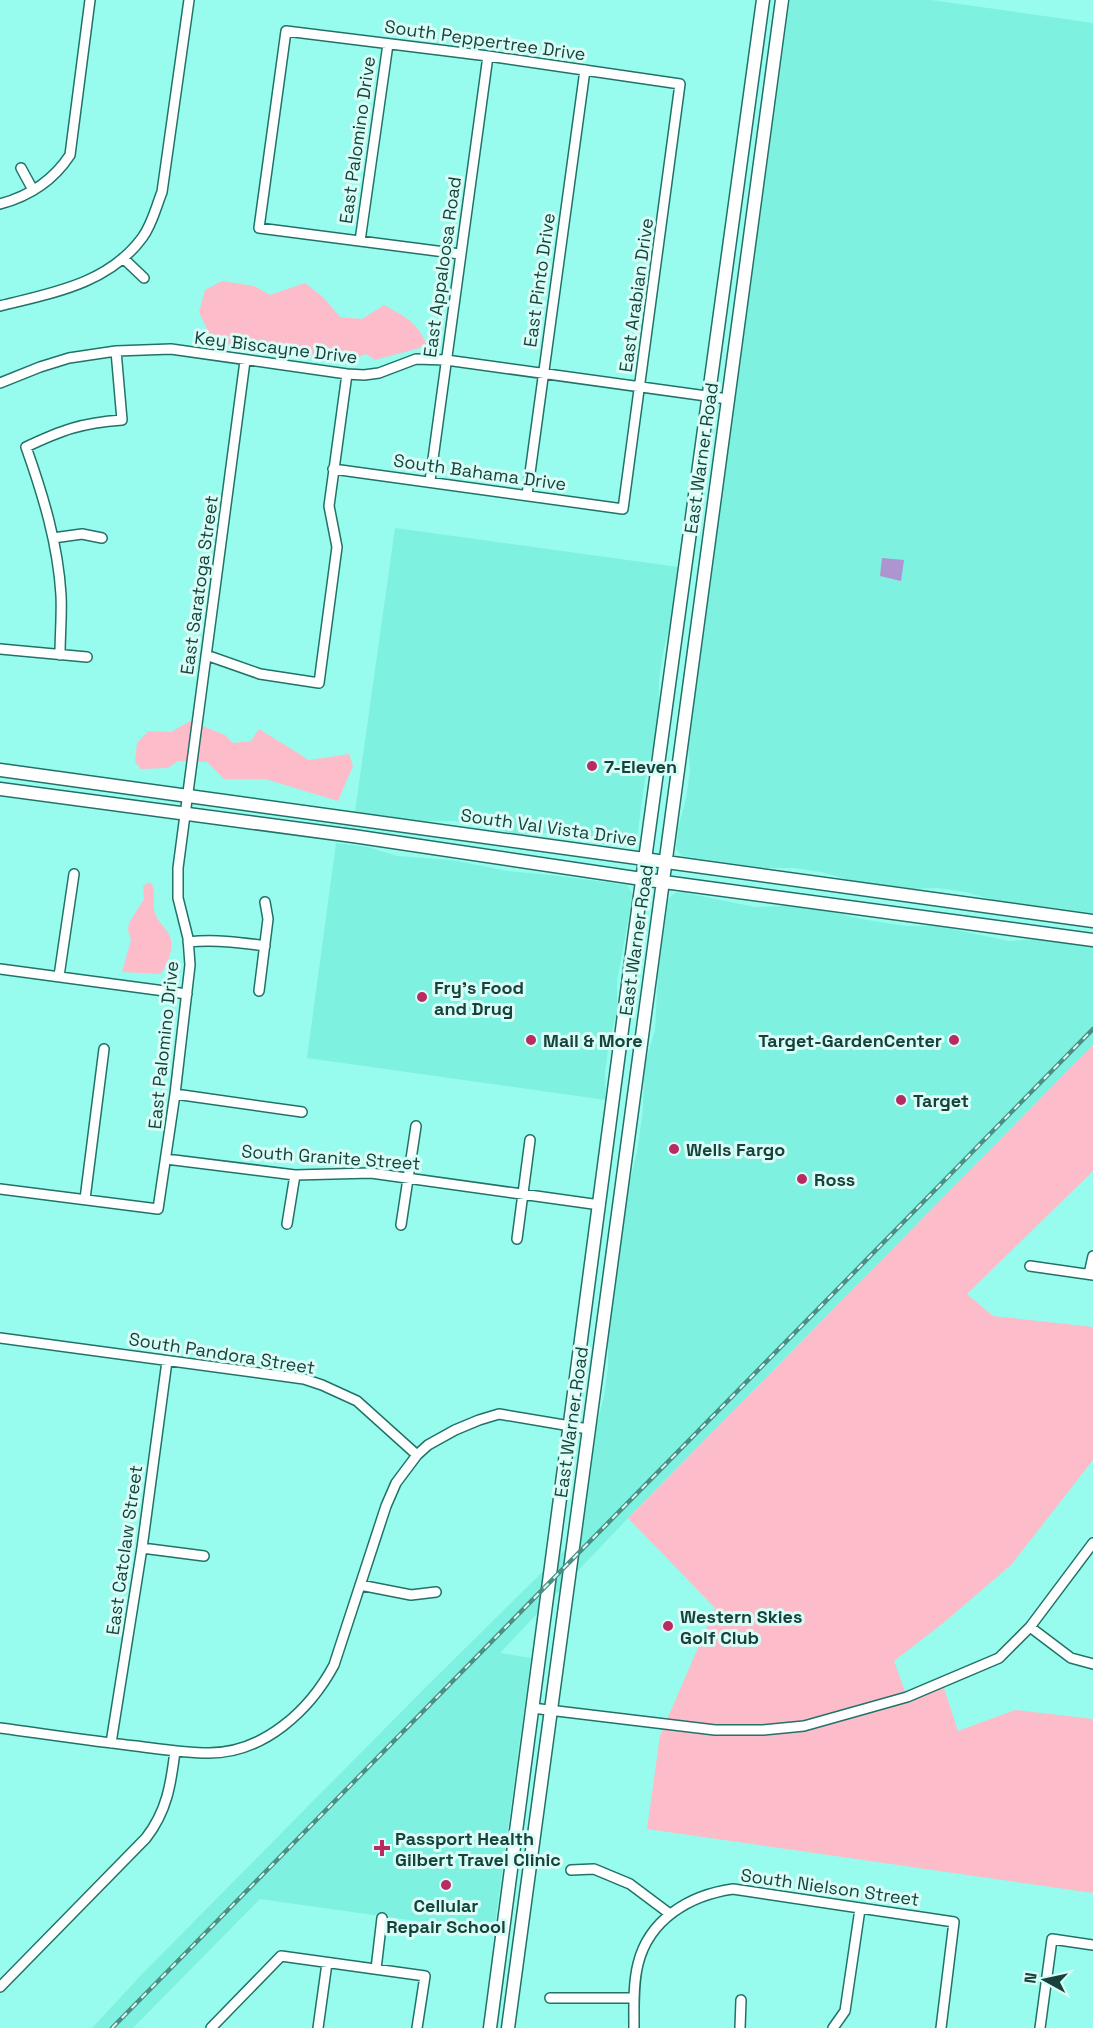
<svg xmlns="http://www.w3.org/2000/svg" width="1093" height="2028" font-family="'Space Grotesk',sans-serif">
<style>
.built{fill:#7ff1e1}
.green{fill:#fdbcca}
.water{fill:#ae95cf}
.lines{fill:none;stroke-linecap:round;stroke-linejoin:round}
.minor-casing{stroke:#217269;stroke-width:12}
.secondary-casing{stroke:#217269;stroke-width:15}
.minor{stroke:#fff;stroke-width:9}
.secondary{stroke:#fff;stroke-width:12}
.rail-casing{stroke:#4b8e84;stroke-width:4.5}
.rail{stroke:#d8fcf6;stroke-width:2;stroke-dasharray:7;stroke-linecap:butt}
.poi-dot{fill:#b92b60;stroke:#d8fcf6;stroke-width:2}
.labels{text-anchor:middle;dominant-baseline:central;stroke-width:6;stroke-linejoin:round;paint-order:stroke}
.street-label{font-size:18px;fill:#17423c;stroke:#d8fcf6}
.poi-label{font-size:18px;font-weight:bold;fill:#17423c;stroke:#d8fcf6;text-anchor:start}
</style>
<rect width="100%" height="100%" fill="#97fced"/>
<path class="built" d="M 790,0 L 931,0 L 1093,23 L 1093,913 L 994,900 L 965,892 L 938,888 L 912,889 L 849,880 L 821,872 L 794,868 L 764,868 L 682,856 L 676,849 L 678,828 L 686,799 L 690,771 L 688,745 Z
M 395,528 L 678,567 L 671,623 L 664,648 L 659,679 L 659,711 L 656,736 L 644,785 L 637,839 L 633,846 L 607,845 L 578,837 L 547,833 L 516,834 L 485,826 L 454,821 L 423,821 L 355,812 Z
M 336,843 L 368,847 L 397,856 L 452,860 L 508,871 L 560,876 L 627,885 L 633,895 L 617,981 L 617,1011 L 609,1043 L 605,1072 L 606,1100 L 307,1058 Z
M 681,892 L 755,907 L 785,906 L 824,910 L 861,919 L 906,926 L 938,926 L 1009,941 L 1036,939 L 1093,947 L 1093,1045 L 628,1518 L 500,1653 L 531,1658 L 494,1932 L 260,1899 L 133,2028 L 92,2028 L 145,1971 L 427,1686 L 581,1534 L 596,1428 L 604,1396 L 608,1367 L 608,1333 L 627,1192 L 637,1152 L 643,1110 L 644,1066 L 655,1030 L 658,974 L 668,902 L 669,898 L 675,893 Z"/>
<path class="green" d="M 222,281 L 254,286 L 270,295 L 305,283 L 323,297 L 340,317 L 362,319 L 384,305 C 404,316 419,323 427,346 L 375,360 L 366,354 L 349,361 L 287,355 L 263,340 L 246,347 L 213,342 L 199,312 L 205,290 Z
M 190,721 L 225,735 L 233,743 L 251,741 L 259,729 L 309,760 L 349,754 L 353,766 L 338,801 L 265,779 L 224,779 L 207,762 L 178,761 L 168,768 L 141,769 L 135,762 L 137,743 L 148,731 L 171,732 Z
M 150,882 C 157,890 152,900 154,910 C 156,918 161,923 166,930 C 178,944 168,961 161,974 L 122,972 L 131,940 L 128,930 L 129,923 L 144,899 L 143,886 Z
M 1093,1045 L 1093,1171 L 967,1294 L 993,1316 L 1093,1327 L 1093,1460 L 1011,1565 L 942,1624 L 894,1661 L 907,1697 L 942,1682 L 958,1731 L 1015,1710 L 1093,1719 L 1093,1893 L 647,1829 L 660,1736 L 715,1608 L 628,1518 Z"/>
<path class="water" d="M 882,558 L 904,560 L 901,581 L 880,576 Z"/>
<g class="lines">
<defs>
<path id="minor" d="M 21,168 L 33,190
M 0,204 C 30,196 53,181 70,155 L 90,0
M 360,241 L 388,44
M 123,258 L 144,278
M 0,306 C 52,293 108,284 142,238 C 152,225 156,207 162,192 L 189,0
M 0,383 L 40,367 L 69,358 L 116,351 L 171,349 L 347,374 L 364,375 L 379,373 L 416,359 L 446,360 L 728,399
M 333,469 L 623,509 L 680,84 L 488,56 L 286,31 L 259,228 L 460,254
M 430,481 L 488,56
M 527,495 L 585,70
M 53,538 L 82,534 L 102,538
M 0,649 L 87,657
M 60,655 C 60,635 62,614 61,595 C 58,544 43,495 26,447 C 62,430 81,423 122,420 L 116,351
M 206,655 L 260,674 L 319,683 L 337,547 L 329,506 L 347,374
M 188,942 C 214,939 239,942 265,946
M 0,969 L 187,994
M 59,976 L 74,874
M 259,991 L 268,919 L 265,902
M 175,1094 L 302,1112
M 166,1159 L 295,1175 L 371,1173 L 600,1205
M 0,1189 L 158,1209 L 175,1094 L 190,965 L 188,938 L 178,898 L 178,868 L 245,361
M 85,1199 L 104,1049
M 287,1224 L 295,1175
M 401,1225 L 416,1126
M 517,1239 L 530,1140
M 1030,1266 L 1093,1275
M 1089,1274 L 1093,1256
M 0,1338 L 304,1379 L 322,1385 L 357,1401 L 417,1455
M 142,1548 L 204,1556
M 360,1585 L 411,1595 L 436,1592
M 1030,1627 L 1071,1658 L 1093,1664
M 532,1708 L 715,1730 L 763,1730 L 804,1726 L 907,1697 L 999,1658 L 1030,1627 L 1093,1543
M 0,1728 C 45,1734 91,1741 136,1746 C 160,1749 185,1753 209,1753 C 264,1753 310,1710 334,1665 L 386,1506 L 396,1483 L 417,1455 L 428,1445 L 455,1430 L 479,1420 L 499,1414 L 588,1429
M 111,1743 L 142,1548 L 167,1361
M 571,1870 L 594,1869 L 630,1884 L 670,1914
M 376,1969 L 382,1918
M 0,1987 L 146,1838 C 167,1811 171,1784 175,1751
M 550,1998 L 634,1998
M 211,2028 L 281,1956 L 425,1976 L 417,2028
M 318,2028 L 327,1963
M 634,2028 C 634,2007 633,1984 638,1964 C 649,1919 690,1895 733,1889 L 954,1922 L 941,2028
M 740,2028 L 741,2000
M 833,2028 L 845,2011 L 860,1909
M 1040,2028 L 1052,1939 L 1093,1945"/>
<path id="secondary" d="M 0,770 L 1093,921
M 0,789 L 353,836 L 642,879 L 1093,940
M 490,2028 L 632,954 L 763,0
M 508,2028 L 782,0"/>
</defs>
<use href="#minor" class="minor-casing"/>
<use href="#secondary" class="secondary-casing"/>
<use href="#minor" class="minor"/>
<use href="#secondary" class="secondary"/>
<defs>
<path id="rail" d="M 112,2028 L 1093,1029"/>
</defs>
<use href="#rail" class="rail-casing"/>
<use href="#rail" class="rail"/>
</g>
<g class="poi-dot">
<circle cx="592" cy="766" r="6"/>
<circle cx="422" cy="997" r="6"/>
<circle cx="531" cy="1040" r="6"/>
<circle cx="954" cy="1040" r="6"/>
<circle cx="901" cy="1100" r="6"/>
<circle cx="674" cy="1149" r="6"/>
<circle cx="802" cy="1179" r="6"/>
<circle cx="668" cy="1626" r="6"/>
<path d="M379 1839h6v6h6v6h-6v6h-6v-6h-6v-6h6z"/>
<circle cx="446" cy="1885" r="6"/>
</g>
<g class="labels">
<g class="street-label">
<text transform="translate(485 40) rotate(8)">South Peppertree Drive</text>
<text transform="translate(357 140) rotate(-82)">East Palomino Drive</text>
<text transform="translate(442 267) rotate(-82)">East Appaloosa Road</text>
<text transform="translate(539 280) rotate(-82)">East Pinto Drive</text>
<text transform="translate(636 295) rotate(-82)">East Arabian Drive</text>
<text transform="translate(276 347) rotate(7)">Key Biscayne Drive</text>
<text transform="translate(701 458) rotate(-82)">East Warner Road</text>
<text transform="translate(480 472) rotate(8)">South Bahama Drive</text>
<text transform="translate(199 585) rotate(-82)">East Saratoga Street</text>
<text transform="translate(549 827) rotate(8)">South Val Vista Drive</text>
<text transform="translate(636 940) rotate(-82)">East Warner Road</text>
<text transform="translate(163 1045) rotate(-84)">East Palomino Drive</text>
<text transform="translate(331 1157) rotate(4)">South Granite Street</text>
<text transform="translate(222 1353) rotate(9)">South Pandora Street</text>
<text transform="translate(571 1422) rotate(-82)">East Warner Road</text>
<text transform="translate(124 1550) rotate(-82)">East Catclaw Street</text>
<text transform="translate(830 1887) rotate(8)">South Nielson Street</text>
</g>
<g class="poi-label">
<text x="604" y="766">7-Eleven</text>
<text x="434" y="987">Fry's Food<tspan x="434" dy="21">and Drug</tspan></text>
<text x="543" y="1040">Mail &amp; More</text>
<text x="942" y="1040" text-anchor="end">Target-GardenCenter</text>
<text x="913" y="1100">Target</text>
<text x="686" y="1149">Wells Fargo</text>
<text x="814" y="1179">Ross</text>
<text x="680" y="1616">Western Skies<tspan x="680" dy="21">Golf Club</tspan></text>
<text x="395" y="1838">Passport Health<tspan x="395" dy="21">Gilbert Travel Clinic</tspan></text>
<text x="446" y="1905" text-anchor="middle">Cellular<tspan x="446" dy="21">Repair School</tspan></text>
</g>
</g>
<g transform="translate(1045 1980) rotate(278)" stroke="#d8fcf6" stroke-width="4.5" paint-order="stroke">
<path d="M0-4.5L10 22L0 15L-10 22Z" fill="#17423c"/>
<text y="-9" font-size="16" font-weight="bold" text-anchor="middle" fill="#17423c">N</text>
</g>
</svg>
